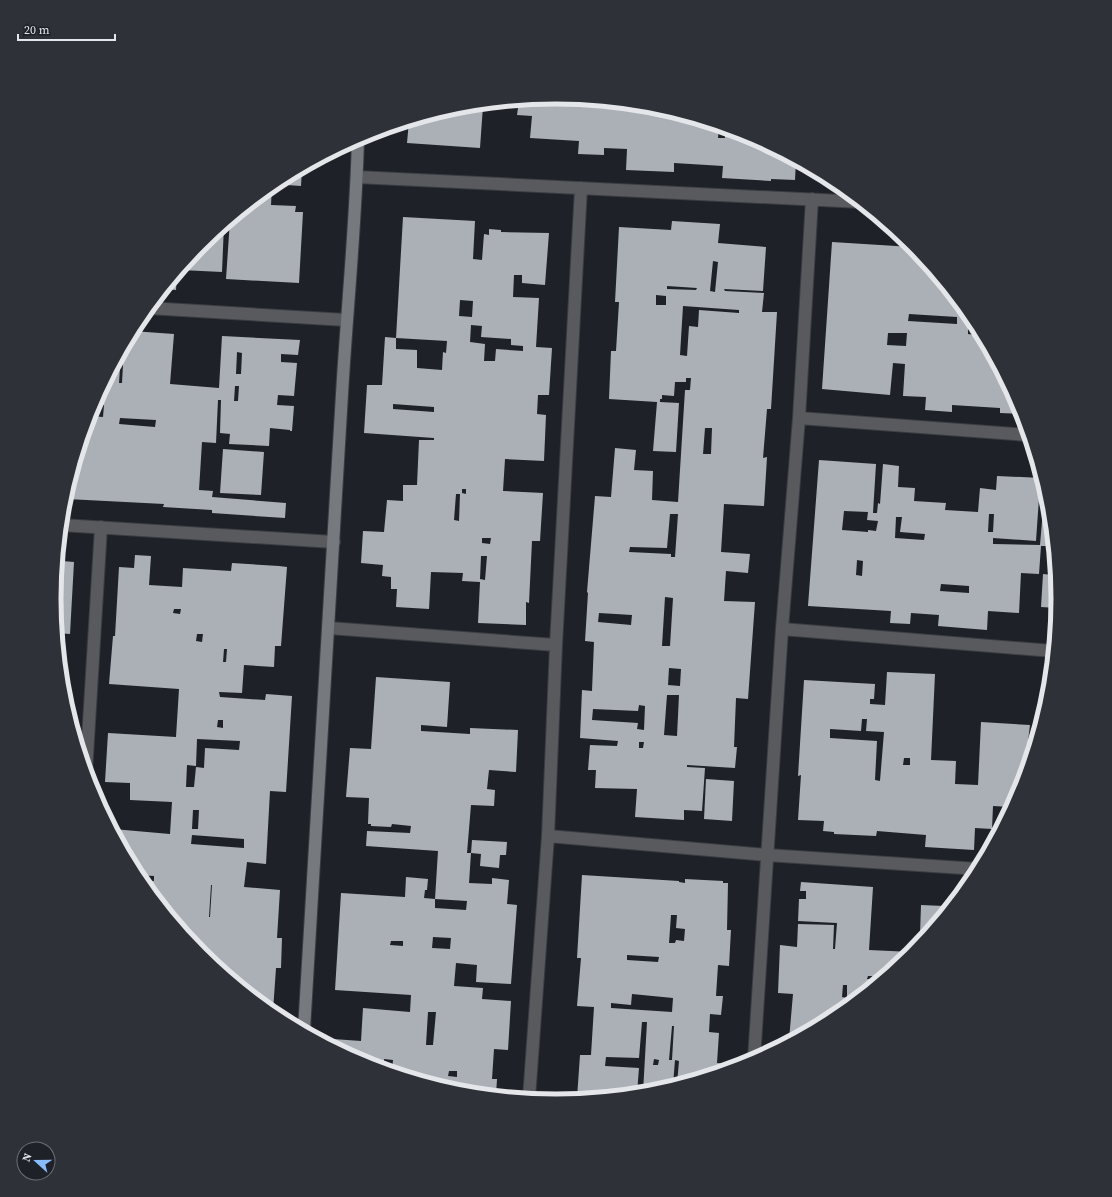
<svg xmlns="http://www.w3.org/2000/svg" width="1112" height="1197" font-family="'Source Serif 4',serif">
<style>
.building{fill:#abb0b7;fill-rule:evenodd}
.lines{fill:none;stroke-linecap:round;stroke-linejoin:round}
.street-casing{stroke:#3a3d43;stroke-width:14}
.secondary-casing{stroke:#3a3d43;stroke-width:14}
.street{stroke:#585a5d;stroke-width:12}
.secondary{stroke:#76797e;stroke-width:12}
.rim{fill:none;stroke:#e4e6ea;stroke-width:5}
</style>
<rect width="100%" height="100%" fill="#1e2228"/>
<path class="building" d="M 556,97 L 654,106 L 719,126 L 718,138 L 725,138 L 725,128 L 748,135 L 762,142 L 761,149 L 773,150 L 773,148 L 796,160 L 795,180 L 771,179 L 771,181 L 722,178 L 723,166 L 674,163 L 674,172 L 626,170 L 627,149 L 604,148 L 604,155 L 578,154 L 579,141 L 530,138 L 532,116 L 517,115 L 518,108 L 483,106 L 480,148 L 407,143 L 409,121 L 425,116 L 424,121 L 433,122 L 434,114 L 458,106 Z
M 302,168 L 301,186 L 273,184 L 277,181 Z
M 272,185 L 271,205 L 296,206 L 295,212 L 303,212 L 299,283 L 226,279 L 230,220 Z
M 403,217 L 475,221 L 473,259 L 482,260 L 484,234 L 489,235 L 489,229 L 501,230 L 501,232 L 549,233 L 545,285 L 522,283 L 522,275 L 514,275 L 513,297 L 539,298 L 536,347 L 552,348 L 549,395 L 538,395 L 537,414 L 546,415 L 544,461 L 505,459 L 503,491 L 543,493 L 540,541 L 532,541 L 529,603 L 526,602 L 526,625 L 478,623 L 480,582 L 462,581 L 463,573 L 431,572 L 429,609 L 396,607 L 397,589 L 391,589 L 391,577 L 382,576 L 383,565 L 361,563 L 363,531 L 384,532 L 387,500 L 403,501 L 403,485 L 417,485 L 419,440 L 434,440 L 434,438 L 364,433 L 367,385 L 382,385 L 385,337 L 396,338 L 396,349 L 417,350 L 417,368 L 442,370 L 443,352 L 446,353 L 447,341 L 396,338 ZM 460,300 L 473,301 L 472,317 L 459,316 ZM 471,325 L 482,326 L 481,337 L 511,339 L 511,345 L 523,346 L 523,351 L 496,349 L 495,361 L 484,361 L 485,344 L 470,342 ZM 393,404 L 434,407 L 434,412 L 393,409 ZM 462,489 L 466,489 L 466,494 L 462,493 ZM 456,494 L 460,494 L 459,521 L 454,520 ZM 482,538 L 491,538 L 490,544 L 482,543 ZM 481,556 L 487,556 L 485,580 L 480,579 Z
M 672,221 L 720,224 L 718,243 L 766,247 L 763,291 L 724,289 L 725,291 L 764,293 L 762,312 L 777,312 L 771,409 L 767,409 L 763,458 L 767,457 L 764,506 L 724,504 L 721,552 L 750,554 L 748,573 L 726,571 L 724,601 L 755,602 L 748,699 L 736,698 L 734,747 L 737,747 L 735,768 L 687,765 L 687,767 L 705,768 L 702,811 L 684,810 L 684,820 L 635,817 L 637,789 L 595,788 L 596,770 L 588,770 L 590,745 L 617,746 L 618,741 L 580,738 L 582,690 L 592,691 L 594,642 L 585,641 L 588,593 L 587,592 L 595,496 L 611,497 L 615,448 L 636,450 L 634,470 L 653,471 L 652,500 L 678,502 L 685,390 L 690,390 L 691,378 L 686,378 L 686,382 L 675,382 L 674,396 L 662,395 L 662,399 L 660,399 L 660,402 L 679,403 L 676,452 L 653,451 L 657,402 L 609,399 L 611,351 L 616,351 L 619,302 L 615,302 L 619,227 L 671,230 ZM 713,261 L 718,262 L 715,292 L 710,291 ZM 667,286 L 697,288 L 696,290 L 667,289 ZM 656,295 L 666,296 L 666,305 L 656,305 ZM 683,306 L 739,310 L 739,313 L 699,310 L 698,327 L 689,326 L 687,356 L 680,355 ZM 705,428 L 712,428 L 711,454 L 703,454 ZM 670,514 L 678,514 L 675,557 L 671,557 L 671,554 L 629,552 L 630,547 L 667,548 ZM 665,597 L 673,598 L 670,646 L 662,646 ZM 599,613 L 632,615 L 631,625 L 598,622 ZM 669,668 L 681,669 L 680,686 L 668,685 ZM 667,695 L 679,695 L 677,736 L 664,735 ZM 639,705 L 645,706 L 644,730 L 637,729 L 638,723 L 592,720 L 593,709 L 638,711 ZM 639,742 L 644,742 L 643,748 L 639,748 Z
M 224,225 L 222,272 L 181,270 L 181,268 L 201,243 Z
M 832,242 L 912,247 L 913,246 L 974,320 L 976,325 L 968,324 L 968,334 L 982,336 L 1020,407 L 1022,414 L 1000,413 L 1000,408 L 952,405 L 952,412 L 925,410 L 926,397 L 903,396 L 905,364 L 893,363 L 890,395 L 822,389 ZM 909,314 L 957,317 L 957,324 L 908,321 ZM 888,333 L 907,333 L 906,346 L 887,345 Z
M 177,272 L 176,290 L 164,289 L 171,280 Z
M 132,331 L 174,334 L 170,384 L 219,388 L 222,336 L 300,340 L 298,355 L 281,354 L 281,362 L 297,363 L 294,396 L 278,395 L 277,405 L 294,406 L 292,431 L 290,431 L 290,430 L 270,428 L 269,446 L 229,444 L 230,434 L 220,433 L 221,400 L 218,400 L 216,443 L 202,442 L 199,490 L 213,491 L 212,497 L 286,503 L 285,518 L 212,513 L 212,510 L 163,507 L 164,504 L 67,499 L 67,497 L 65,496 L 89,416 L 103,417 L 104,405 L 93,405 L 121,353 L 119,383 L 122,383 L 124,346 ZM 237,352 L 242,353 L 241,374 L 236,374 ZM 235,386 L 239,386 L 238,401 L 234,401 ZM 120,418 L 156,420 L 155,427 L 119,424 Z
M 223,449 L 264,452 L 261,495 L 220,493 Z
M 819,460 L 876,464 L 873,513 L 877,513 L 878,503 L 880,504 L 883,464 L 899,466 L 898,487 L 915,488 L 914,501 L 946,503 L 945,510 L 978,512 L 980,488 L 996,490 L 997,476 L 1042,478 L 1048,501 L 1055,565 L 1048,565 L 1049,546 L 1041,546 L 1039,574 L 1021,573 L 1019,613 L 988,611 L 987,630 L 938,626 L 939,615 L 911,613 L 910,624 L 890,623 L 891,611 L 808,606 ZM 1039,498 L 1044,498 L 1040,545 L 993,544 L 993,538 L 1036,541 ZM 844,511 L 868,512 L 867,520 L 878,521 L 876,531 L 868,530 L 868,532 L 842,530 ZM 989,514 L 994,514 L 993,532 L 988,532 ZM 896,517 L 902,517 L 900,532 L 925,534 L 924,540 L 895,538 ZM 857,560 L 863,561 L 862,576 L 856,575 ZM 941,584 L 969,586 L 969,593 L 940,591 Z
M 135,555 L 151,556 L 149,585 L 182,587 L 183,568 L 231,571 L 232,563 L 279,566 L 287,567 L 281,646 L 275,646 L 274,667 L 244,665 L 242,693 L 219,692 L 220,697 L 265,700 L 266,694 L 292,696 L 286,792 L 270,791 L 266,864 L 247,862 L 244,887 L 280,890 L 277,938 L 282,938 L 281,968 L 276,968 L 273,1011 L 211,962 L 212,953 L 208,952 L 207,959 L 201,953 L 141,880 L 154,881 L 154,876 L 137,875 L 113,829 L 170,834 L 172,802 L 130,800 L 130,783 L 105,782 L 108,733 L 176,737 L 179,689 L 109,684 L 113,636 L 115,636 L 119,567 L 134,568 ZM 174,609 L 181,609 L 180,614 L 173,613 ZM 197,634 L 203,634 L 202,642 L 196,641 ZM 224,649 L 227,649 L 226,662 L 223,662 ZM 218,720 L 223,720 L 223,728 L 217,727 ZM 197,739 L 240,741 L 239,750 L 205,748 L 204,768 L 196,767 L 194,787 L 186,787 L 187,765 L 196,766 ZM 193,810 L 199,810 L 198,829 L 192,829 ZM 192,835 L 244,839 L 244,848 L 191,844 ZM 211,885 L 212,885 L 210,917 L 209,917 Z
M 62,561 L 74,562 L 70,634 L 57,633 L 54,598 L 55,586 L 61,587 Z
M 1054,565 L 1058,599 L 1057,608 L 1041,607 L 1043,574 L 1053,575 Z
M 887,672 L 935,674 L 931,760 L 956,761 L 955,784 L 978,785 L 981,722 L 1030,725 L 1028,741 L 1035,742 L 1020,791 L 1011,807 L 993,806 L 992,829 L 975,828 L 974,850 L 925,847 L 926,835 L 877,831 L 876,836 L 834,834 L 834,832 L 823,831 L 824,821 L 798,820 L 801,775 L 798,776 L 804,680 L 875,684 L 874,699 L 870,699 L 870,704 L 885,705 ZM 862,719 L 867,719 L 866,731 L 884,732 L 880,781 L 875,780 L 877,741 L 830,738 L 830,729 L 861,731 ZM 904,758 L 910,758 L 910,765 L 903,765 Z
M 376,677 L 450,682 L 447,727 L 421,725 L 421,731 L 470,734 L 470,728 L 518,730 L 516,772 L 489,770 L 487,789 L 495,790 L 494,806 L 471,805 L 467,853 L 471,853 L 472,840 L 507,842 L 506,855 L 500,855 L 499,868 L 480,866 L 481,854 L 471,853 L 469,883 L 492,884 L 492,878 L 509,880 L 507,904 L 517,905 L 511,984 L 476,982 L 477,965 L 456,963 L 454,986 L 483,988 L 482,999 L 511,1001 L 508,1050 L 494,1049 L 492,1079 L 497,1079 L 496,1095 L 458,1091 L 392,1071 L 393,1060 L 384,1059 L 384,1068 L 364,1062 L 333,1046 L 333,1039 L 361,1041 L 363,1008 L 410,1012 L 411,995 L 335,990 L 341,893 L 405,897 L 406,877 L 428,879 L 427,890 L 425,890 L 424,898 L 435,899 L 438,851 L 366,846 L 367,831 L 410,833 L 411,826 L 392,824 L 391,827 L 371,826 L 371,824 L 368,824 L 369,798 L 346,797 L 350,748 L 371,749 ZM 435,899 L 467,901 L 466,910 L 435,908 ZM 433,937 L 451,938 L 450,949 L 432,948 ZM 391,941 L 403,941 L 403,946 L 390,945 ZM 428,1012 L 436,1012 L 433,1045 L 426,1045 ZM 449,1071 L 457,1071 L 457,1077 L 448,1076 Z
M 62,682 L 65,682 L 64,696 Z
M 706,779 L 734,781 L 732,821 L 704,819 Z
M 582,875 L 679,881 L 679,882 L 685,883 L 685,879 L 723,881 L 723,883 L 728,883 L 727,930 L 731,930 L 729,966 L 718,965 L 716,996 L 723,996 L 721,1015 L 710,1014 L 709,1032 L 719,1033 L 717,1063 L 727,1064 L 726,1069 L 677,1084 L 679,1061 L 675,1060 L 673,1085 L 654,1091 L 643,1092 L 647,1022 L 642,1022 L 639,1058 L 606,1057 L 605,1066 L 639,1068 L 637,1093 L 577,1098 L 580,1055 L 591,1055 L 594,1007 L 577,1006 L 581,958 L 577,958 ZM 671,915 L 677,915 L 676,928 L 685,929 L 684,941 L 676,940 L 675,943 L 669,943 ZM 627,955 L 659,957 L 658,962 L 627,960 ZM 632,994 L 673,998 L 672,1012 L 611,1008 L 611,1003 L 631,1005 ZM 672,1026 L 674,1026 L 672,1060 L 669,1060 ZM 654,1059 L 659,1060 L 658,1065 L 653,1065 Z
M 801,882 L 873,887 L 869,950 L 912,952 L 883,976 L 868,976 L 867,979 L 879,980 L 835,1016 L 789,1040 L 793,994 L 778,993 L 780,945 L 797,947 L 798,924 L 834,925 L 833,949 L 835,949 L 837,923 L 798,921 L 799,899 L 806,899 L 806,891 L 800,891 ZM 843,985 L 847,985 L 847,998 L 842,997 Z
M 921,905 L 944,906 L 944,913 L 926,935 L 920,935 Z
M 920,936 L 925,937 L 919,943 Z"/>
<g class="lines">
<defs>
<path id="street" d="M 357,177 L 861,202
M 148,308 L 346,320
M 799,418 L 1028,435
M 61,525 L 334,542
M 329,628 L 556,645
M 782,629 L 1053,651
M 86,772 L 101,527
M 548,836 L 767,855 L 978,869
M 754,1059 L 782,629 L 799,418 L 812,199
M 529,1098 L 548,836 L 556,645 L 581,188"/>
<path id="secondary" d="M 304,1030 C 317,818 330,606 342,394 C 347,308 356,223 358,138"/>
</defs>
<use href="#street" class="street-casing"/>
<use href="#secondary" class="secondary-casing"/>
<use href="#street" class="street"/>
<use href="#secondary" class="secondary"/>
</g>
<path d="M0 0H1112V1197H0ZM61 599a495 495 0 1 1 990 0a495 495 0 1 1-990 0Z" fill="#2e3238" fill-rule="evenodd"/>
<path class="rim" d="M61 599a495 495 0 1 1 990 0a495 495 0 1 1-990 0Z"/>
<g transform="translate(36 1161) rotate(291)"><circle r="19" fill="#1e2228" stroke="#6d7076"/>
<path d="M0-3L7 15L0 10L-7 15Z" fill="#87bbfb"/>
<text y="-6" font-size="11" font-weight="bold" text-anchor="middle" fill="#e4e6ea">N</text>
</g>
<path d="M18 34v6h97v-6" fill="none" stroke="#e4e6ea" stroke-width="2"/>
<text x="24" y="34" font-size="12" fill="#e4e6ea" stroke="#1e2228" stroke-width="3" paint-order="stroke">20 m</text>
</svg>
